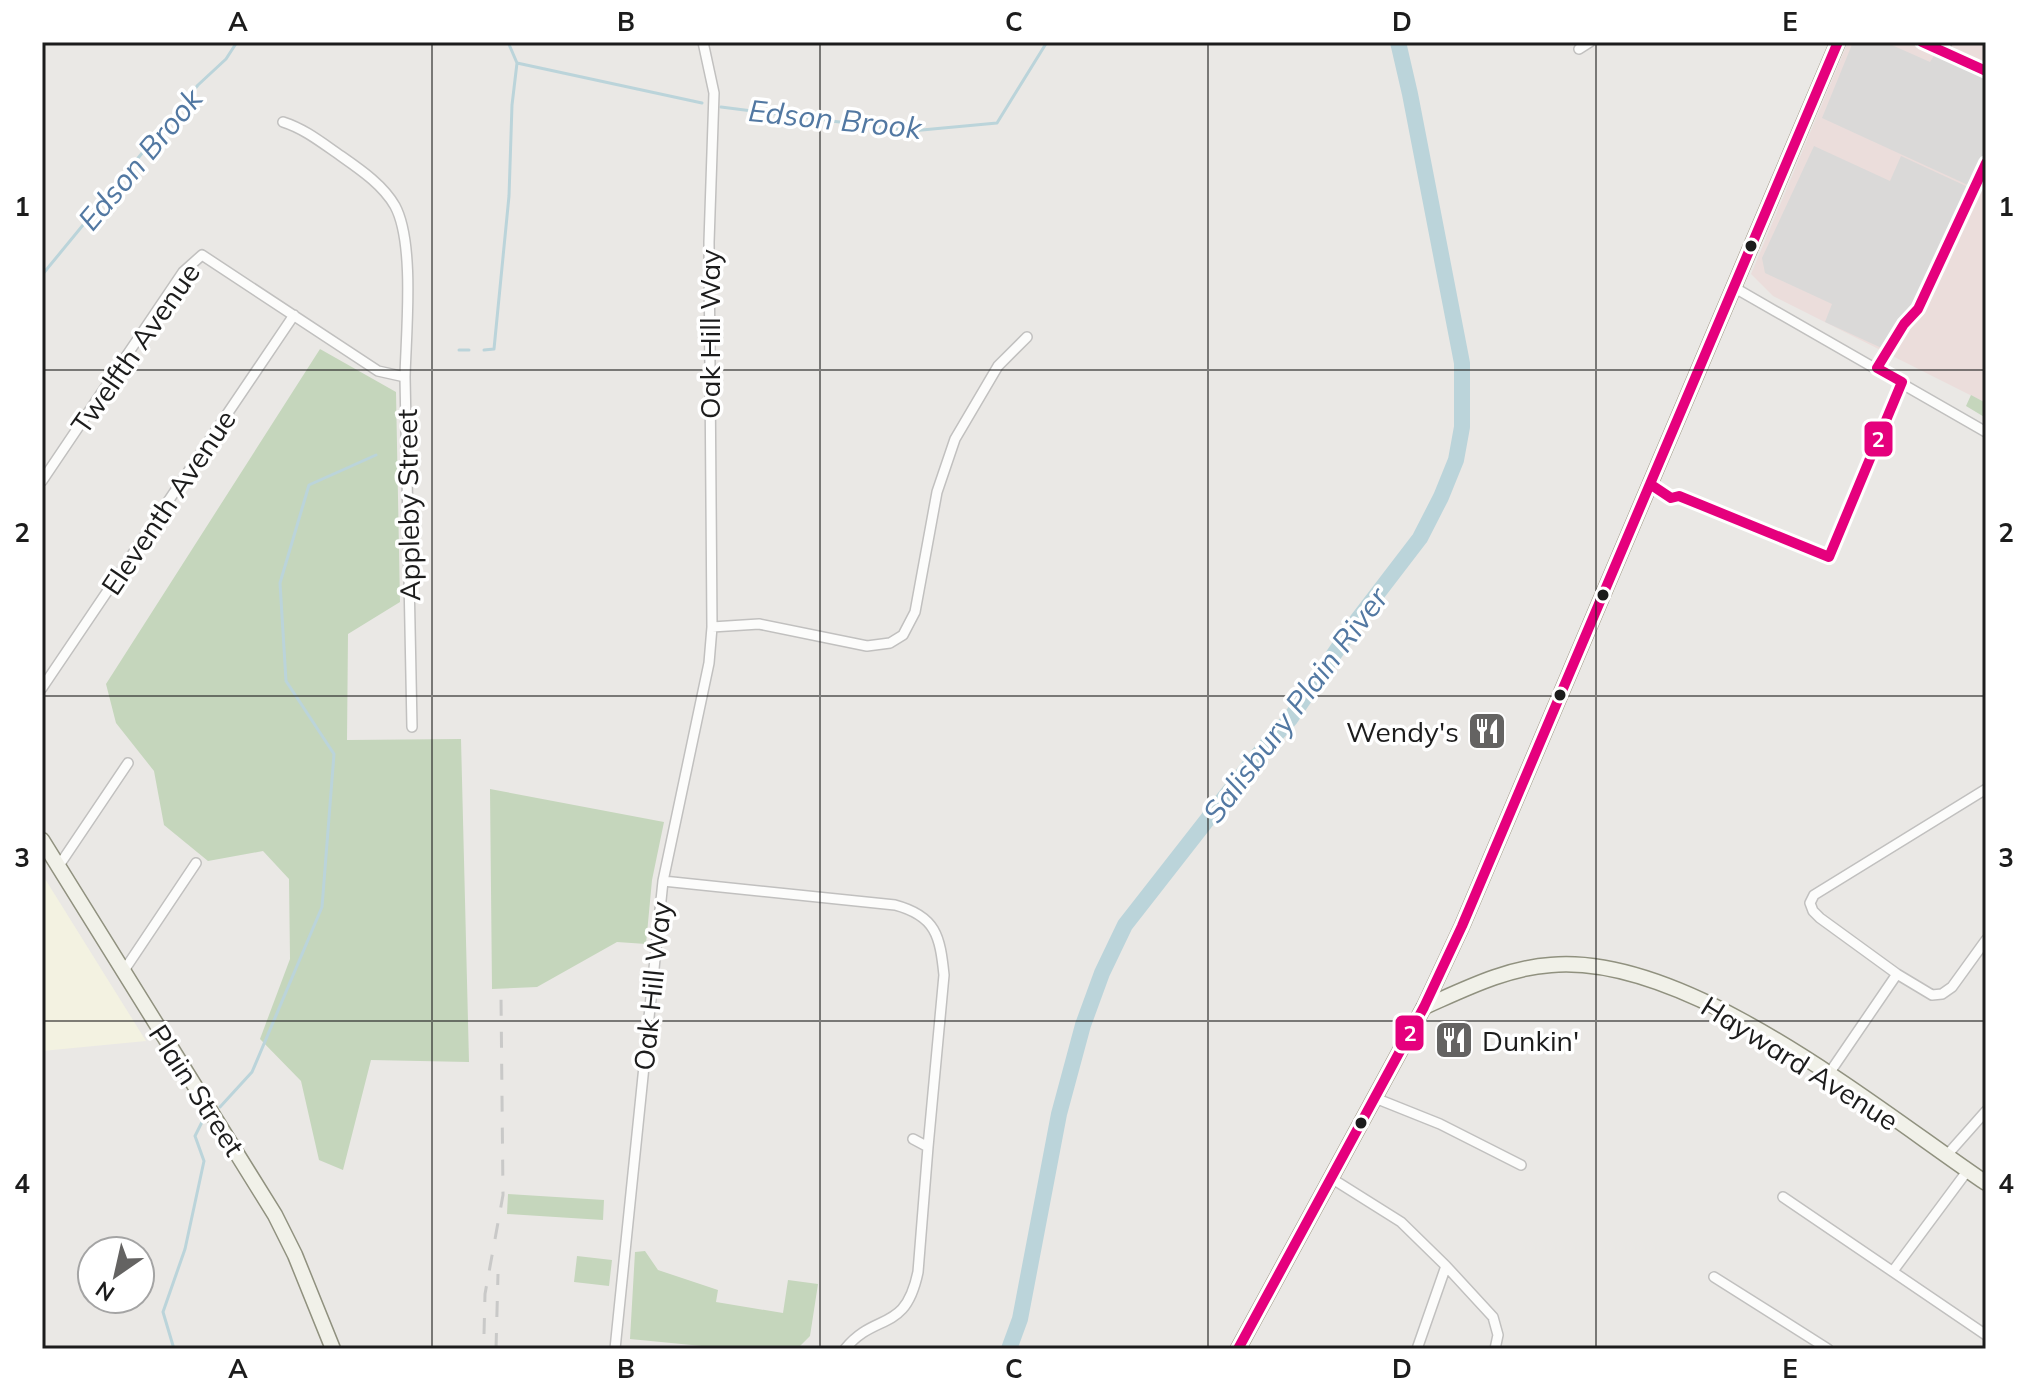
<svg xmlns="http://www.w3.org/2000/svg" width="2028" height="1391" font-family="Mulish,sans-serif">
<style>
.commercial{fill:#ebdddb}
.education{fill:#f3f2e1}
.forest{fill:#c5d6bc}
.parking{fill:#dad9d8}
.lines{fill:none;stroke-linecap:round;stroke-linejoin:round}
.stream{stroke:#bbd4da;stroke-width:3}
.river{stroke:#bbd4da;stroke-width:16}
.minor-casing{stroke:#c1c0bf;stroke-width:12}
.secondary-casing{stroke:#90917f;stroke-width:17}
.primary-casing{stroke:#9e9684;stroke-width:17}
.minor{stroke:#fcfcfb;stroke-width:9}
.secondary{stroke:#f1f1e9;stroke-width:14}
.primary{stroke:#efebe4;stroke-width:14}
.rail{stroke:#c9c9c8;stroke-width:3;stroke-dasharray:16 16;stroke-linecap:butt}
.bus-1-casing{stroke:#fff;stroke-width:16}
.bus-1{stroke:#e5007d;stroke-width:10}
.grid{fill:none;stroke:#1c1c1c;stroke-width:2;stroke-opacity:0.55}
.bus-dot{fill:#1c1c1c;stroke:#fff;stroke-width:3}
.labels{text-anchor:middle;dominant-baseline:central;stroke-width:7;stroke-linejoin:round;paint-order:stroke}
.street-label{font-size:28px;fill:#1c1c1c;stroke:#fff}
.poi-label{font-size:28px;fill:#1c1c1c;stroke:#fff;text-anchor:end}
.water-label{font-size:30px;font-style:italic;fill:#5278a2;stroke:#fff}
.line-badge{stroke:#fff;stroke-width:3}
.badge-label{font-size:22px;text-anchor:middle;font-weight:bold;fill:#fff}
.neatline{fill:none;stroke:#1c1c1c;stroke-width:3}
.grid-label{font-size:26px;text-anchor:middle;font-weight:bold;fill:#1c1c1c}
</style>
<rect width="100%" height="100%" fill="#eae8e5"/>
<path class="commercial" d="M 1848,42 L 1986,42 L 1986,403 L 1773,296 L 1751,274 Z"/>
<path class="education" d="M 42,874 L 146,1041 L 42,1051 Z"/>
<path class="forest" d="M 320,349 L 396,392 L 400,602 L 348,634 L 347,740 L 461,739 L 469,1062 L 371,1060 L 343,1170 L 319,1160 L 301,1081 L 260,1039 L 290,959 L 289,879 L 263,851 L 208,861 L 164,825 L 154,771 L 116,723 L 106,684 Z
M 1971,395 L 1986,403 L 1986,418 L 1966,406 Z
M 490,789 L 664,822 L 652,880 L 646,944 L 617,942 L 537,987 L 492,989 Z
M 508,1194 L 604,1200 L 603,1220 L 507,1214 Z
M 645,1251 L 658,1270 L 718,1290 L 716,1302 L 783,1313 L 788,1280 L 818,1284 L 810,1336 L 797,1349 L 704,1349 L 702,1346 L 630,1339 L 635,1252 Z
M 577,1256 L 612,1260 L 609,1286 L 574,1282 Z"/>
<path class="parking" d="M 1853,42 L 1885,42 L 1930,62 L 1935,54 L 1986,78 L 1986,152 L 1970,186 L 1822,118 Z
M 1814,146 L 1890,181 L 1901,156 L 1968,187 L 1912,308 L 1902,315 L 1886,350 L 1825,322 L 1832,304 L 1765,273 L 1762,258 Z"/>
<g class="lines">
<path class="stream" d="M 508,42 L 517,63 L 702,103
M 721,107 L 911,131 L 997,123 L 1047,42
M 42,275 L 198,85 L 226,59 L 237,42
M 459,350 L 469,350
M 484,350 L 494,349 L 509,196 L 512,105 L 517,63
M 220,1107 L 252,1072 L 322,907 L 334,754 L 286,681 L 280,583 L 309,485 L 376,455
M 174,1349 L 163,1312 L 185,1249 L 204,1161 L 195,1136 L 202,1122"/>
<path class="river" d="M 1009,1349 L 1020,1319 L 1059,1114 L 1083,1025 L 1102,973 L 1125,925 L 1257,756 L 1290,719 L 1358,619 L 1420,538 L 1441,497 L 1456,460 L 1462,427 L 1462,363 L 1410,94 L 1398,42"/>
<defs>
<path id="minor" d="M 1922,42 L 1942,53 L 1947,42
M 1579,49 L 1590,42
M 283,122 C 305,129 322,143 341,156 C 361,170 383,185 395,206 C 415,243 406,333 405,377
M 1735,288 L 1986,432
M 42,481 L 183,272 L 202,255 L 378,371 L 405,377 L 412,727
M 712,627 L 759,624 L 867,646 L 890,643 L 903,635 L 915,612 L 937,492 L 955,439 L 998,366 L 1027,337
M 42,688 L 294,315
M 1986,789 L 1814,895 L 1810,903 L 1813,911 L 1820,918 L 1897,974 L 1932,995 L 1942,994 L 1952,987 L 1986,940
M 58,867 L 128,763
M 663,881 L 895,905 C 936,916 940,936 944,975 L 928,1147
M 123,972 L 196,863
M 1828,1075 L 1897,974
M 1375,1098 L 1440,1124 L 1521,1165
M 1947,1155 L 1986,1111
M 1331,1178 L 1401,1222 L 1446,1266 L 1493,1317 L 1498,1335 L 1495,1349
M 1783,1197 L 1986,1335
M 1893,1271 L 1968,1170
M 1714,1277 L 1828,1349
M 615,1349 L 663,881 L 709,663 L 712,627 L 709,242 L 714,93 L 703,42
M 845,1349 C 876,1311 905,1334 918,1272 L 928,1147 L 913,1139
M 1417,1349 L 1446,1266"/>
<path id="secondary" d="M 42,840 L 275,1215 L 295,1255 L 333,1349
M 1424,1007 C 1465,989 1506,968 1551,965 C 1688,953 1875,1108 1986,1183"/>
<path id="primary" d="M 1238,1349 L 1424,1007 L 1462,926 L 1838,42"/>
</defs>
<use href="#minor" class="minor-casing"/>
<use href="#secondary" class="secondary-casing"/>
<use href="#primary" class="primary-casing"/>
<use href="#minor" class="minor"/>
<use href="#secondary" class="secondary"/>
<use href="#primary" class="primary"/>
<path class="rail" d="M 484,1334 L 485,1294 L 503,1195 L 501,997
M 496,1349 L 498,1274"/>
<defs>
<path id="bus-1" d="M 1922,42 L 1986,71
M 1650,484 L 1671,498 L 1679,496 L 1829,557 L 1902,382 L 1877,368 L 1904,324 L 1918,309 L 1986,163
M 1238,1349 L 1424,1007 L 1462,926 L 1838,42"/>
</defs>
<use href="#bus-1" class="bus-1-casing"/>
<use href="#bus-1" class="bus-1"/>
</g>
<path class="grid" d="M 432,42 L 432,1349M 820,42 L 820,1349M 1208,42 L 1208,1349M 1596,42 L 1596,1349M 42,370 L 1986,370M 42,696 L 1986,696M 42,1021 L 1986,1021"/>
<defs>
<symbol id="restaurant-square" viewBox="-11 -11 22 22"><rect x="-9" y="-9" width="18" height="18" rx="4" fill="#646362" stroke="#fff"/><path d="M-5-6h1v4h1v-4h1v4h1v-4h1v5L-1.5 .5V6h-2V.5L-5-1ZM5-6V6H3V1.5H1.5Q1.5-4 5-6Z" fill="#fff"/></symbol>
</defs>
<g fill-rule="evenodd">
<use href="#restaurant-square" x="1465" y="709" width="44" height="44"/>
<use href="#restaurant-square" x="1432" y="1018" width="44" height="44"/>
</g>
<g class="bus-dot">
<circle cx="1751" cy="246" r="7"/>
<circle cx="1603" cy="595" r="7"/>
<circle cx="1560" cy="695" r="7"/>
<circle cx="1361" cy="1123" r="7"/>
</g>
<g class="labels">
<g class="street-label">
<text transform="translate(709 334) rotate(-90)">Oak Hill Way</text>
<text transform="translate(135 348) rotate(-55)">Twelfth Avenue</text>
<text transform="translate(168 502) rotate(-56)">Eleventh Avenue</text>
<text transform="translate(408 505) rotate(-91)">Appleby Street</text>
<text transform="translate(652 986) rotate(-84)">Oak Hill Way</text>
<text transform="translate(1800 1063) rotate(32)">Hayward Avenue</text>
<text transform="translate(197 1090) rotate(57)">Plain Street</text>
</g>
<g class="poi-label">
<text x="1459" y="731">Wendy's</text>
<text x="1482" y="1040" text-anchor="start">Dunkin'</text>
</g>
<g class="water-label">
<text transform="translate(835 119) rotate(6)">Edson Brook</text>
<text transform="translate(140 159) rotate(-50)">Edson Brook</text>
<text transform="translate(1295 705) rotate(-53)">Salisbury Plain River</text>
</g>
</g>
<g class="line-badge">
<rect x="1863" y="420" width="31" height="38" rx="8" fill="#e5007d"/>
<rect x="1394" y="1014" width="31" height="38" rx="8" fill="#e5007d"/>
</g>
<g class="badge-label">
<text x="1878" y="447">2</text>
<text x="1410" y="1041">2</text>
</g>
<rect width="2028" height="1391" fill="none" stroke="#ffffff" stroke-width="88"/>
<g transform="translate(116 1275) rotate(214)"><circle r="38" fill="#ffffff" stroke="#a4a4a4" stroke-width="2"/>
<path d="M0-6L14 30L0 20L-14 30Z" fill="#646362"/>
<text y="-12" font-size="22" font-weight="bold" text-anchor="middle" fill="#1c1c1c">N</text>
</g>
<rect x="44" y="44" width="1940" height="1303" class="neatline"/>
<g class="grid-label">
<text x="238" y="31">A</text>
<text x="626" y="31">B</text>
<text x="1014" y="31">C</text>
<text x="1402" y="31">D</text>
<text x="1790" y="31">E</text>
<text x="22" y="216">1</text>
<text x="2006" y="216">1</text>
<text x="22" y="542">2</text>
<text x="2006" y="542">2</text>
<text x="22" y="867">3</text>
<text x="2006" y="867">3</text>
<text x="22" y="1193">4</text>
<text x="2006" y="1193">4</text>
<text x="238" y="1378">A</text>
<text x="626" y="1378">B</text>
<text x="1014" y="1378">C</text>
<text x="1402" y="1378">D</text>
<text x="1790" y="1378">E</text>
</g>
</svg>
